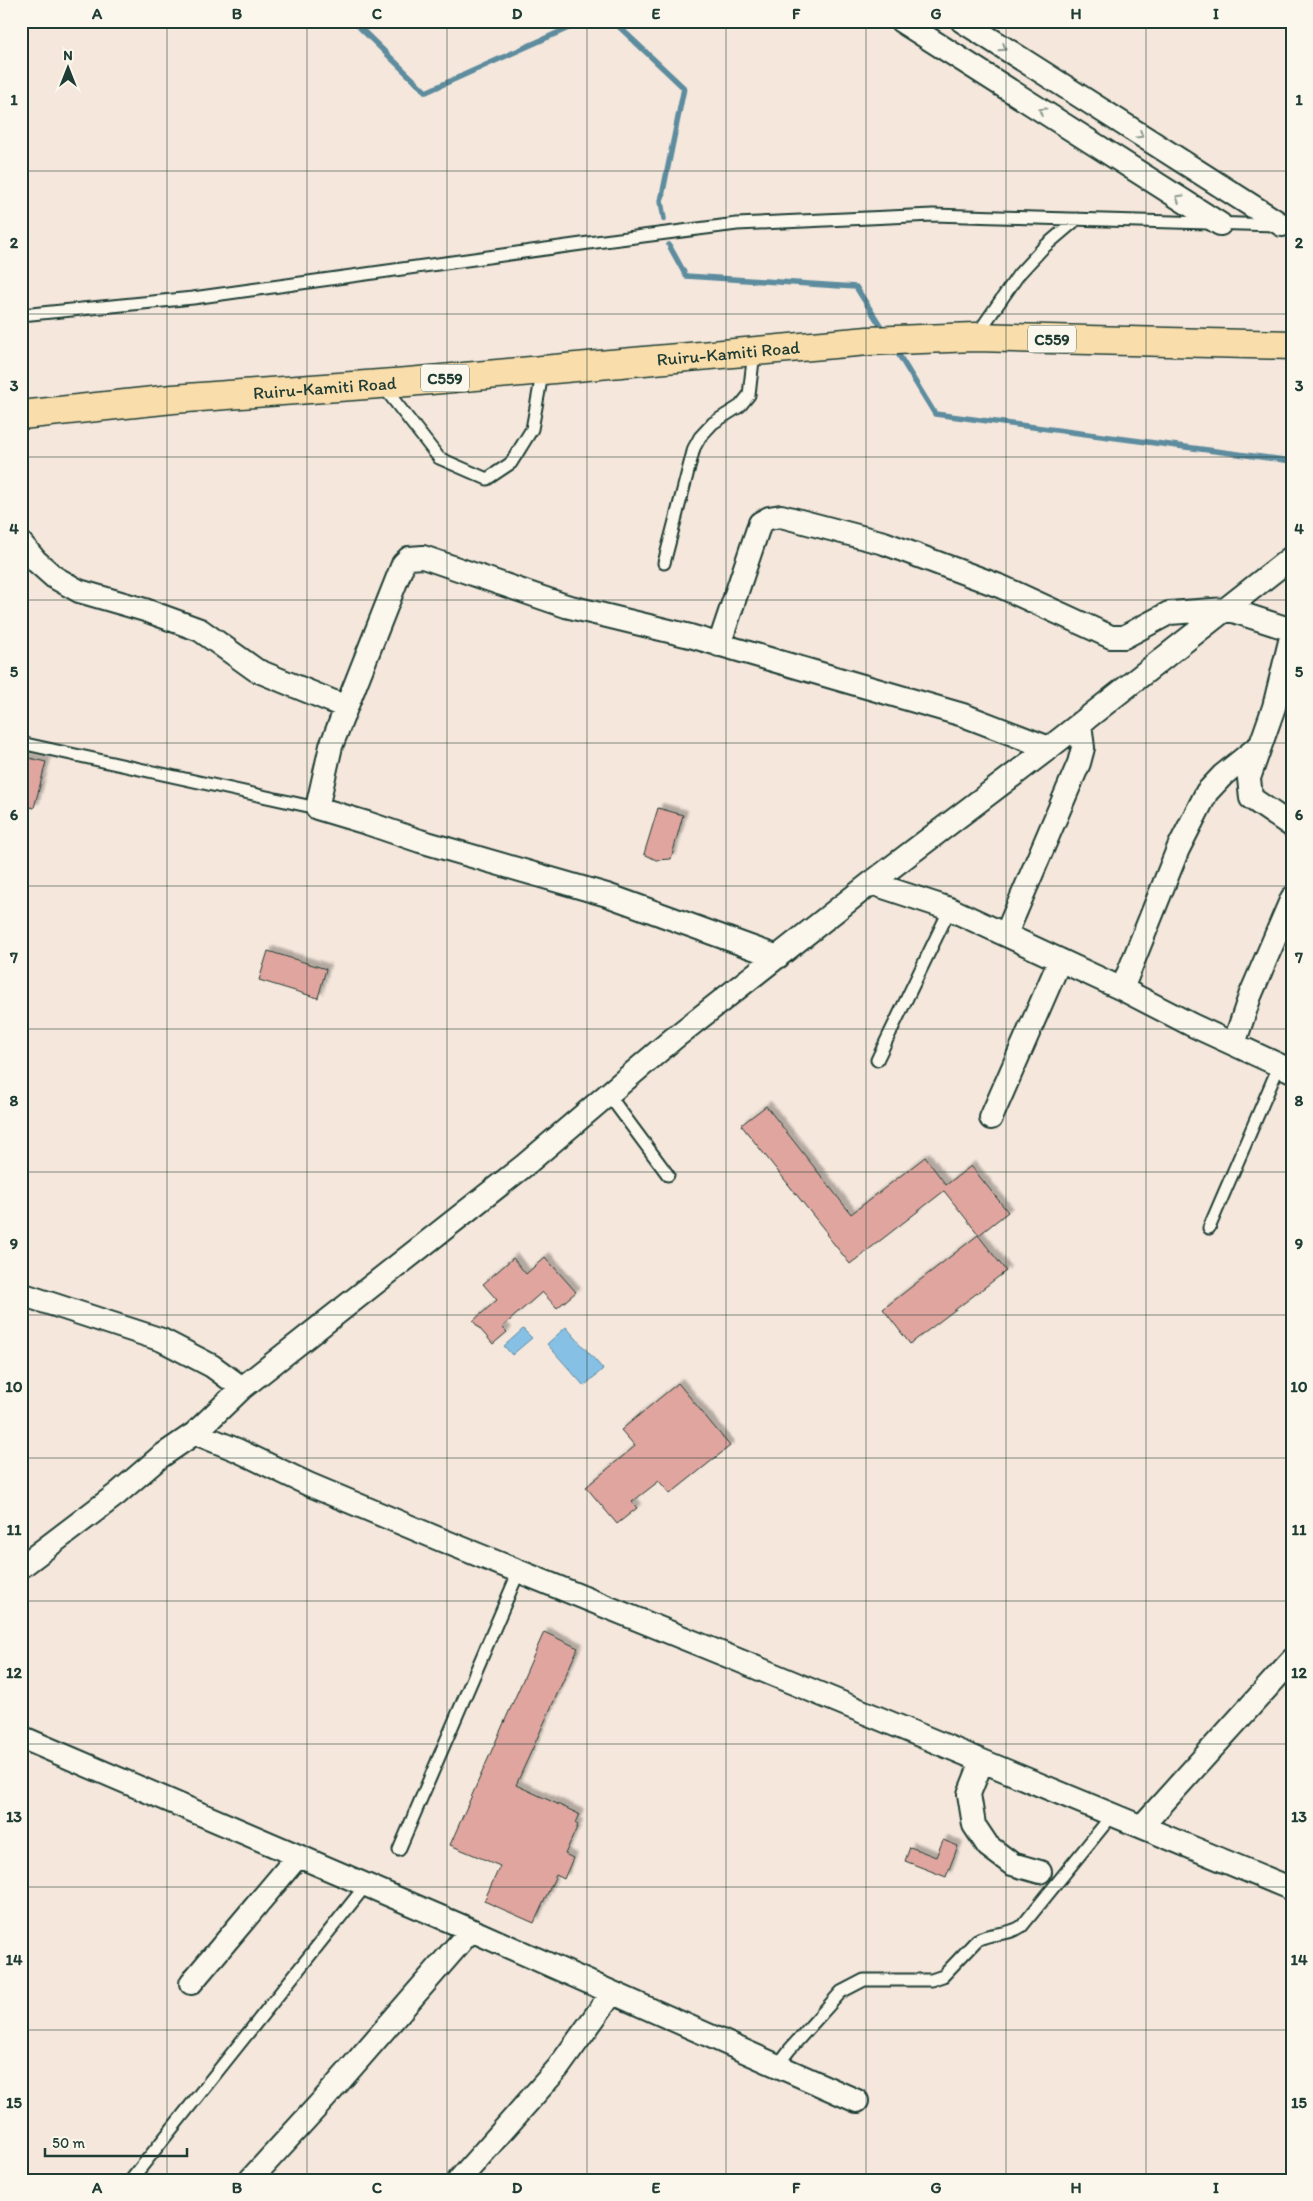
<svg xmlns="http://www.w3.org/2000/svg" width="1313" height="2201" font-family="Itim,sans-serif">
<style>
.water{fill:#86c0e5;stroke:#5d8c9e}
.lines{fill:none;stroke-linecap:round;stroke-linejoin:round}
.stream{stroke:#5d8c9e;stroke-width:5.5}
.building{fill:#dfa59e;stroke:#1f3d34;filter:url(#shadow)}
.service-casing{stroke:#1f3d34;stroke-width:15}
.minor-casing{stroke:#1f3d34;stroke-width:26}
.primary-casing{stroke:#1f3d34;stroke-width:31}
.service{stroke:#fbf7ec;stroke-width:11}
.minor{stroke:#fbf7ec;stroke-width:22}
.primary{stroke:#f9ddab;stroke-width:28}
.oneway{stroke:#8d9a90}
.grid{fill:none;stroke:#1f3d34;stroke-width:1;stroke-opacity:0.55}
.labels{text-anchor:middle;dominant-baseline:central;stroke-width:4;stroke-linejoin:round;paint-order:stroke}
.shield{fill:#fbf7ec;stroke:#61756b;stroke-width:1}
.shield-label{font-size:16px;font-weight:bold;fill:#1f3d34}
.street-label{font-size:18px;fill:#1f3d34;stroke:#fbf7ec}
.neatline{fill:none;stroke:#1f3d34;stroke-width:2}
.grid-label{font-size:16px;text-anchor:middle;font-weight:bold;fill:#1f3d34}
</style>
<defs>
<filter id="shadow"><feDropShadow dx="4.5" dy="-4.5" stdDeviation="1" flood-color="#0004"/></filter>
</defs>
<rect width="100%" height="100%" fill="#f5e7dc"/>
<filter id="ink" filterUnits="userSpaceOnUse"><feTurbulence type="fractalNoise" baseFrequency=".02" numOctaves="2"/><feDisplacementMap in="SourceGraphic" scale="10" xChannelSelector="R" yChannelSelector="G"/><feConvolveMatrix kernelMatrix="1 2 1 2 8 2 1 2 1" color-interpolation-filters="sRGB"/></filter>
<g filter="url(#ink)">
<path class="water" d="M 566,1327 L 603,1369 L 584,1386 L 547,1344 Z
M 523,1329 L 532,1338 L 512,1355 L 504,1346 Z"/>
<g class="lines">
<path class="stream" d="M 353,21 L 426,92 L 584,21
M 613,21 L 684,88 L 661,201 L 664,219
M 669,245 L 686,276 L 856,287 L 885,333
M 894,347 L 935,414 L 1292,461"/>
</g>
<path class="building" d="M 21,756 L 46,762 L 34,808 L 21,805 Z
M 658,808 L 683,815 L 671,859 L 656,860 L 644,854 Z
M 268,951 L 326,969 L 318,998 L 259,980 Z
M 766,1106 L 851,1214 L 925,1157 L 946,1185 L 971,1166 L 1008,1212 L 979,1235 L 944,1191 L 850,1264 L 826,1234 L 827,1233 L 741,1125 Z
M 978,1235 L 1006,1271 L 910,1344 L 883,1309 Z
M 545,1257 L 576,1292 L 557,1308 L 542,1292 L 502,1327 L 507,1332 L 493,1344 L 473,1321 L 497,1300 L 483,1284 L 513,1258 L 526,1274 Z
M 678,1383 L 730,1446 L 670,1494 L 659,1481 L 632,1502 L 637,1508 L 617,1524 L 586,1487 L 635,1446 L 621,1430 Z
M 544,1632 L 578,1648 L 516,1785 L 579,1814 L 575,1823 L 578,1825 L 565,1854 L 573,1858 L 564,1879 L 556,1875 L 534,1923 L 484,1901 L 500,1866 L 450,1845 Z
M 943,1840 L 958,1846 L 946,1877 L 905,1861 L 910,1847 L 936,1857 Z"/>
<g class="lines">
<defs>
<path id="service" d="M 21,315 L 193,298 L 596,242 L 737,224 L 933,215 L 1276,225
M 976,336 L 1019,274 L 1043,248 L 1077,219
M 382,385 L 439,458 L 487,479 L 511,463 L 532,429 L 543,369
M 664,563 L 694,448 L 700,437 L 713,423 L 740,406 L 749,395 L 754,352
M 21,743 L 317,808
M 877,1060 L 950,909
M 608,1094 L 668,1175
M 1209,1228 L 1279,1066
M 399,1850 L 519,1571
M 777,2066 L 790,2049 L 841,1992 L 864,1980 L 931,1980 L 943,1976 L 977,1940 C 991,1932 1008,1936 1022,1926 L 1113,1814
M 131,2180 L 366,1885"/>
<path id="minor" d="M 901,21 L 1220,224
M 962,21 L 1282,225
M 21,543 L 36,561 L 54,577 L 79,591 L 145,610 L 200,630 L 256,670 L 346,707
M 1292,633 L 1274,707 L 1249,778 L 1251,798 L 1292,826
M 719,645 L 760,523 L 769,518 L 781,516 L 884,543 L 1002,587 L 1111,637 L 1124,637 L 1169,613 L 1227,609 L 1292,630
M 871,883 L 950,909 L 1122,989 L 1192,1025 L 1292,1071
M 1006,934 L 1079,763 L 1083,748 L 1080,723
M 778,957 L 607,895 L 420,841 L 367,823 L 317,808 L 331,746 L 403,564 L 409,558 L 423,557 L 566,606 L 690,636 L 963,715 L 1049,748
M 1122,989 L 1178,849 L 1207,792 L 1223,775 L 1259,746
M 1234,1044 L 1250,996 L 1292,898
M 991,1118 L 1060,960
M 21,1294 L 162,1340 L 212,1366 L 242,1388
M 195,1433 L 237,1450 L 308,1484 L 439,1539 L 733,1658 L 1292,1889
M 21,1567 L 117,1494 L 160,1457 L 195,1433 L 242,1388 L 525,1165 L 673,1039 L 871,883 L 1049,748 L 1292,557
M 21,1737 L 471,1930 L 857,2101
M 982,1761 L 969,1794 L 974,1825 L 988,1846 L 1012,1864 L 1040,1872
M 1142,1826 L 1292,1660
M 191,1983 L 298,1856
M 250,2180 L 325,2098 L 471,1930
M 459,2180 L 558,2068 L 612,1993"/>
<g id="primary">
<path id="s1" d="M 21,415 L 173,399 L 408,382 L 868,341 L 975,337 L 1292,345"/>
</g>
</defs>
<use href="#service" class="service-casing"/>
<use href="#minor" class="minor-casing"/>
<use href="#primary" class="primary-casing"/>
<use href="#service" class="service"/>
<use href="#minor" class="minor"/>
<use href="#primary" class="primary"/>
</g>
<defs><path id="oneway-chevron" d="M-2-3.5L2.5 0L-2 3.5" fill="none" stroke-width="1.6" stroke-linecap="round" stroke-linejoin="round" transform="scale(1.25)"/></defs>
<g class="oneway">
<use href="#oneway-chevron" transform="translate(1003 48) rotate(33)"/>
<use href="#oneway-chevron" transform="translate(1042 111) rotate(-148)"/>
<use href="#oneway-chevron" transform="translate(1140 135) rotate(32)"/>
<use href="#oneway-chevron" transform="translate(1179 198) rotate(-148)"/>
</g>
</g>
<path class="grid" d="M 167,21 L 167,2180M 307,21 L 307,2180M 447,21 L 447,2180M 587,21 L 587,2180M 726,21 L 726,2180M 866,21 L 866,2180M 1006,21 L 1006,2180M 1146,21 L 1146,2180M 21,171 L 1292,171M 21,314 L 1292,314M 21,457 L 1292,457M 21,600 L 1292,600M 21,743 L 1292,743M 21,886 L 1292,886M 21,1029 L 1292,1029M 21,1172 L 1292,1172M 21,1315 L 1292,1315M 21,1458 L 1292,1458M 21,1601 L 1292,1601M 21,1744 L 1292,1744M 21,1887 L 1292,1887M 21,2030 L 1292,2030"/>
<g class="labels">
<g class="shield">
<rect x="1028" y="325.5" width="48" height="27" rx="4"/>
<rect x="421" y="364.5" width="48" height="27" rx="4"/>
</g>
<g class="shield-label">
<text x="1052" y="339">C559</text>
<text x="445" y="378">C559</text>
</g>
<g class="street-label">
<text stroke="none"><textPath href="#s1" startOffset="710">Ruiru-Kamiti Road</textPath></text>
<text stroke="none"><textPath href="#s1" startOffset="305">Ruiru-Kamiti Road</textPath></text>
</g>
</g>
<rect width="1313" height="2201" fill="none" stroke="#fbf7ec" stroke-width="55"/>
<g transform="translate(68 68)" stroke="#fbf7ec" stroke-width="4" paint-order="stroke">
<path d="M0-4L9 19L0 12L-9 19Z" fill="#1f3d34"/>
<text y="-8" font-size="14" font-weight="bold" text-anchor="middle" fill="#1f3d34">N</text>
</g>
<path d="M45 2148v8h142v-8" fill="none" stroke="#1f3d34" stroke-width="2.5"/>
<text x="52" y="2148" font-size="15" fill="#1f3d34" stroke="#fbf7ec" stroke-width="4" paint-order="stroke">50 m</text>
<rect x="28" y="28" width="1258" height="2146" class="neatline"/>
<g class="grid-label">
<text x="97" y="19">A</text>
<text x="237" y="19">B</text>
<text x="377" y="19">C</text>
<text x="517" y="19">D</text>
<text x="656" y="19">E</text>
<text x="796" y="19">F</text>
<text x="936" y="19">G</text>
<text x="1076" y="19">H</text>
<text x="1216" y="19">I</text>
<text x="14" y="105">1</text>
<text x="1299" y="105">1</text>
<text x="14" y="248">2</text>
<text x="1299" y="248">2</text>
<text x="14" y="391">3</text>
<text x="1299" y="391">3</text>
<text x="14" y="534">4</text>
<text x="1299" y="534">4</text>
<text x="14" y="677">5</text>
<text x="1299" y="677">5</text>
<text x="14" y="820">6</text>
<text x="1299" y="820">6</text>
<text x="14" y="963">7</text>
<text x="1299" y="963">7</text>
<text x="14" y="1106">8</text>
<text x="1299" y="1106">8</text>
<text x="14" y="1249">9</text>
<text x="1299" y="1249">9</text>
<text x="14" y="1392">10</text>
<text x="1299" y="1392">10</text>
<text x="14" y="1535">11</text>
<text x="1299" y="1535">11</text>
<text x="14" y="1678">12</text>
<text x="1299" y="1678">12</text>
<text x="14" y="1822">13</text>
<text x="1299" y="1822">13</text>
<text x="14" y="1965">14</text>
<text x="1299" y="1965">14</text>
<text x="14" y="2108">15</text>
<text x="1299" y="2108">15</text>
<text x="97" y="2193">A</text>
<text x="237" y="2193">B</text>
<text x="377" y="2193">C</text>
<text x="517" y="2193">D</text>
<text x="656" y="2193">E</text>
<text x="796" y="2193">F</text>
<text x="936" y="2193">G</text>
<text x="1076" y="2193">H</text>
<text x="1216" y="2193">I</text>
</g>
</svg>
